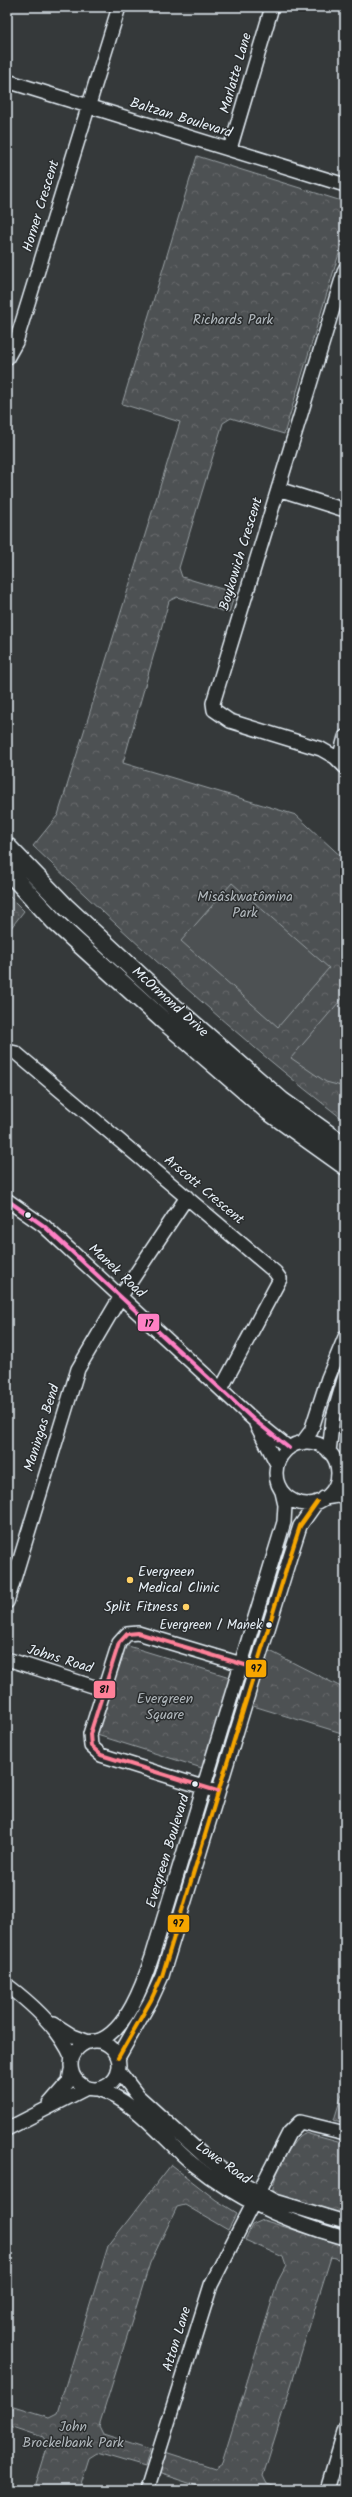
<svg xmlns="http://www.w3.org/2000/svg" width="352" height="2497" font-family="Kalam,sans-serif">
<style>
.park{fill:url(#park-crowns);stroke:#9aa1a5}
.pitch{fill:#4d5152;stroke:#9aa1a5}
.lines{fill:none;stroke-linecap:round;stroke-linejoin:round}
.minor-casing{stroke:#e8f1f8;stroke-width:16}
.major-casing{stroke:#e8f1f8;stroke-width:20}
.minor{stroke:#2a2d2e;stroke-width:13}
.major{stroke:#2a2d2e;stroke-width:17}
.bus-1-casing{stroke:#2a2d2e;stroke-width:7}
.bus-2-casing{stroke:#2a2d2e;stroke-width:7}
.bus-3-casing{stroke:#2a2d2e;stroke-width:7}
.bus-1{stroke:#f7a600;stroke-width:4}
.bus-2{stroke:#ff80c5;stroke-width:4}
.bus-3{stroke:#ff8098;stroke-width:4}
.bus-dot{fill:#e8f1f8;stroke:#2a2d2e;stroke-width:1.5}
.poi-dot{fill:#ffd166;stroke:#2a2d2e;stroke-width:1.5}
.labels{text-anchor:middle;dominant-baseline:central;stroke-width:3;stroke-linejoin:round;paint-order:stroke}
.bus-label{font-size:13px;fill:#e8f1f8;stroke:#2a2d2e;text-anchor:end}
.street-label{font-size:14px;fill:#e8f1f8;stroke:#2a2d2e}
.park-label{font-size:14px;fill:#b2b9be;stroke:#2a2d2e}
.poi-label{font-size:14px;fill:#e8f1f8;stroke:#2a2d2e;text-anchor:start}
.line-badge{stroke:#2a2d2e;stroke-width:1.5}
.pale-badge-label{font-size:11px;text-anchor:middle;font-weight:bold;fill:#111}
</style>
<defs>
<pattern id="park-crowns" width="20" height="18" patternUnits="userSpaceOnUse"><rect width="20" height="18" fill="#4d5152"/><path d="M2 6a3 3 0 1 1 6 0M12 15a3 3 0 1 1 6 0" fill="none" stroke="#676a6c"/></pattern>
</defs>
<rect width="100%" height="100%" fill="#35393a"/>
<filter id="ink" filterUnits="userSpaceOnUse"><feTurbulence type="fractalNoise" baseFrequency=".025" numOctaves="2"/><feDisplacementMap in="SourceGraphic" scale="8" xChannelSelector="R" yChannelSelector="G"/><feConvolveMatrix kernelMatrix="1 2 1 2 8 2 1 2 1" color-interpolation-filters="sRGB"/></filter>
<g filter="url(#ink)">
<path class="park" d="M 197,156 L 345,202 L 345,234 L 284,434 L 231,418 L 223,423 L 179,568 L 182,577 L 235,593 L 229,613 L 177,597 L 169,601 L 123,763 L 296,815 L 345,860 L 345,1121 C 235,1036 133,941 33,846 L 58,815 L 180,422 L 122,404 Z
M 7,894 L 24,911 L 7,933 Z
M 125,1645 L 233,1678 L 205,1769 L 97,1735 Z
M 266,1649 L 345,1689 L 345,1734 L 250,1705 Z
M 345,2084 L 345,2123 L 334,2120 Z
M 305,2133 L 345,2144 L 345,2216 L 286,2197 L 282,2197 L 273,2191 C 271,2180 293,2136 305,2133 Z
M 171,2165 L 216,2200 L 237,2213 L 228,2230 L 185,2205 L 177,2207 L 150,2263 L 99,2426 L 103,2434 L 150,2449 L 145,2467 L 97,2453 L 89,2458 L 79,2490 L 34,2490 L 48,2445 L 43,2437 L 7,2425 L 7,2404 L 49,2417 L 57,2413 L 108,2246 Z
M 263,2220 L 345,2246 L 345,2261 L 331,2257 L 263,2476 L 267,2484 L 286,2490 L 210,2490 L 152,2471 L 159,2450 L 215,2468 L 222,2463 L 278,2281 L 286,2266 L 283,2257 L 245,2240 L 252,2225 Z"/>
<path class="pitch" d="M 232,883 L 329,968 L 278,1027 L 181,941 Z
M 345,995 L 345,1087 L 326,1082 L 291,1058 Z"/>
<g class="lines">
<defs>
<path id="minor" d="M 7,81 L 345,185
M 230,149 L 272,7
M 345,269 L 213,703 L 214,710 L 230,721 L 321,749 L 335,757 L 345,767
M 7,358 L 16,342 L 119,7
M 278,489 L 345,510
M 335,757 L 341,752 L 345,737
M 7,1051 L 16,1053 L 275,1272 L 280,1279 L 221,1389
M 7,1200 L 44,1226 L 253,1419 L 289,1448
M 256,1424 L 277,1464
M276 1473a31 31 0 1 1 62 0a31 31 0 1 1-62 0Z
M 302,1443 L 311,1431 L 328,1378 L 345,1337
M 329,1452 L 333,1417 L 345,1376
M 324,1498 L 345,1495
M 7,1602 L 78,1369 L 121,1296 L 187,1197
M 7,1659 L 104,1690
M 212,1790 L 101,1755 L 91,1746 L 90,1734 L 119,1643 L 127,1634 L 138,1633 L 248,1666
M 7,1985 C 32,2004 60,2029 72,2058
M 54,2024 L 73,2036 L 89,2042
M 97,2041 C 126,2032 143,1984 152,1957 L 284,1522 L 285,1505 L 282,1492
M71 2065a24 24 0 1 1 48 0a24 24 0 1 1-48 0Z
M 118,2058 L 151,2000 L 162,1976 L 290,1557 L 300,1526 L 317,1502
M 118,2070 L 138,2096 L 203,2155 L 230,2176 L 275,2201 L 345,2222
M 98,2089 C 136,2101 163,2139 193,2164 C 237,2200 290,2223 345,2238
M 49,2104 L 69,2081 L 71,2070
M 7,2129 L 87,2088
M 147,2490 L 211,2285 L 289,2133 L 300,2122 L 345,2133
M 327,2490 L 345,2429"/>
<path id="major" d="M 7,846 L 65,906 L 174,1007 L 282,1101 L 345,1146
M 7,870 L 54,921 L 164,1021 L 268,1111 L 345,1166"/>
</defs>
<use href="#minor" class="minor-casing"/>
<use href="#major" class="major-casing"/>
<use href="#minor" class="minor"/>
<use href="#major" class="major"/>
<defs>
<path id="bus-1" d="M 118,2058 L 151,2000 L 162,1976 L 290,1557 L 300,1526 L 317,1502"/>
<path id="bus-2" d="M 7,1200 L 44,1226 L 253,1419 L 289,1448"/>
<path id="bus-3" d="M 217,1791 L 101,1755 L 91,1746 L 90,1734 L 119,1643 L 127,1634 L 138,1633 L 255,1668"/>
</defs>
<use href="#bus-1" class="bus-1-casing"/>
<use href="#bus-2" class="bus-2-casing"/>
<use href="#bus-3" class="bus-3-casing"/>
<use href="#bus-1" class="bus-1"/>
<use href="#bus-2" class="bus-2"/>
<use href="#bus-3" class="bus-3"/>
</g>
</g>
<g class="bus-dot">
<circle cx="28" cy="1215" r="3.5"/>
<circle cx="269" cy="1625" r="3.5"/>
<circle cx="195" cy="1784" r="3.5"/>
</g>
<g class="poi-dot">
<circle cx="130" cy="1580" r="4"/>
<circle cx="186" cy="1607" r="4"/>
</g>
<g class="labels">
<g class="bus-label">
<text x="262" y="1625">Evergreen / Manek</text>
</g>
<g class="street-label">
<text transform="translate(236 73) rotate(-74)">Marlatte Lane</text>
<text transform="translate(181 118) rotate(17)">Baltzan Boulevard</text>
<text transform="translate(41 206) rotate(-73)">Horner Crescent</text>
<text transform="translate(241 554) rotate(-73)">Boykowich Crescent</text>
<text transform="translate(170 1002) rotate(42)">McOrmond Drive</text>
<text transform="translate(204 1190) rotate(40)">Arscott Crescent</text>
<text transform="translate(117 1271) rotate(43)">Manek Road</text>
<text transform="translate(42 1428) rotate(-73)">Maningas Bend</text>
<text transform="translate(60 1659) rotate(17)">Johns Road</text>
<text transform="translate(168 1851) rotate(-73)">Evergreen Boulevard</text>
<text transform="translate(223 2163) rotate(35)">Lowe Road</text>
<text transform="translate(177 2339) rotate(-73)">Atton Lane</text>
</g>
<g class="park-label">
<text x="233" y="320">Richards Park</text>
<text x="245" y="897">Misâskwatômina<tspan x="245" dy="16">Park</tspan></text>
<text x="165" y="1699">Evergreen<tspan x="165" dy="16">Square</tspan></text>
<text x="73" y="2427">John<tspan x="73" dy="16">Brockelbank Park</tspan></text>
</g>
<g class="poi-label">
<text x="138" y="1572">Evergreen<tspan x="138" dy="16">Medical Clinic</tspan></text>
<text x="178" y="1607" text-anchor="end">Split Fitness</text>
</g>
</g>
<g class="line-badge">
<rect x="137" y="1313" width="23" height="19" rx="4" fill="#ff80c5"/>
<rect x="245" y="1659" width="22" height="19" rx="4" fill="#f7a600"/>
<rect x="93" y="1680" width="23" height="19" rx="4" fill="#ff8098"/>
<rect x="167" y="1914" width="23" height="19" rx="4" fill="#f7a600"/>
</g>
<g class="pale-badge-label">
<text x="149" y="1327">17</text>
<text x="256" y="1672">97</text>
<text x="104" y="1693">81</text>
<text x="178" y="1927">97</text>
</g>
<rect width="352" height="2497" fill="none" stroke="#2a2d2e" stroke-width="24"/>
<rect x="12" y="12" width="328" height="2473" fill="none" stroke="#e8f1f8" stroke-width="1.5" filter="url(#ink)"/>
</svg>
